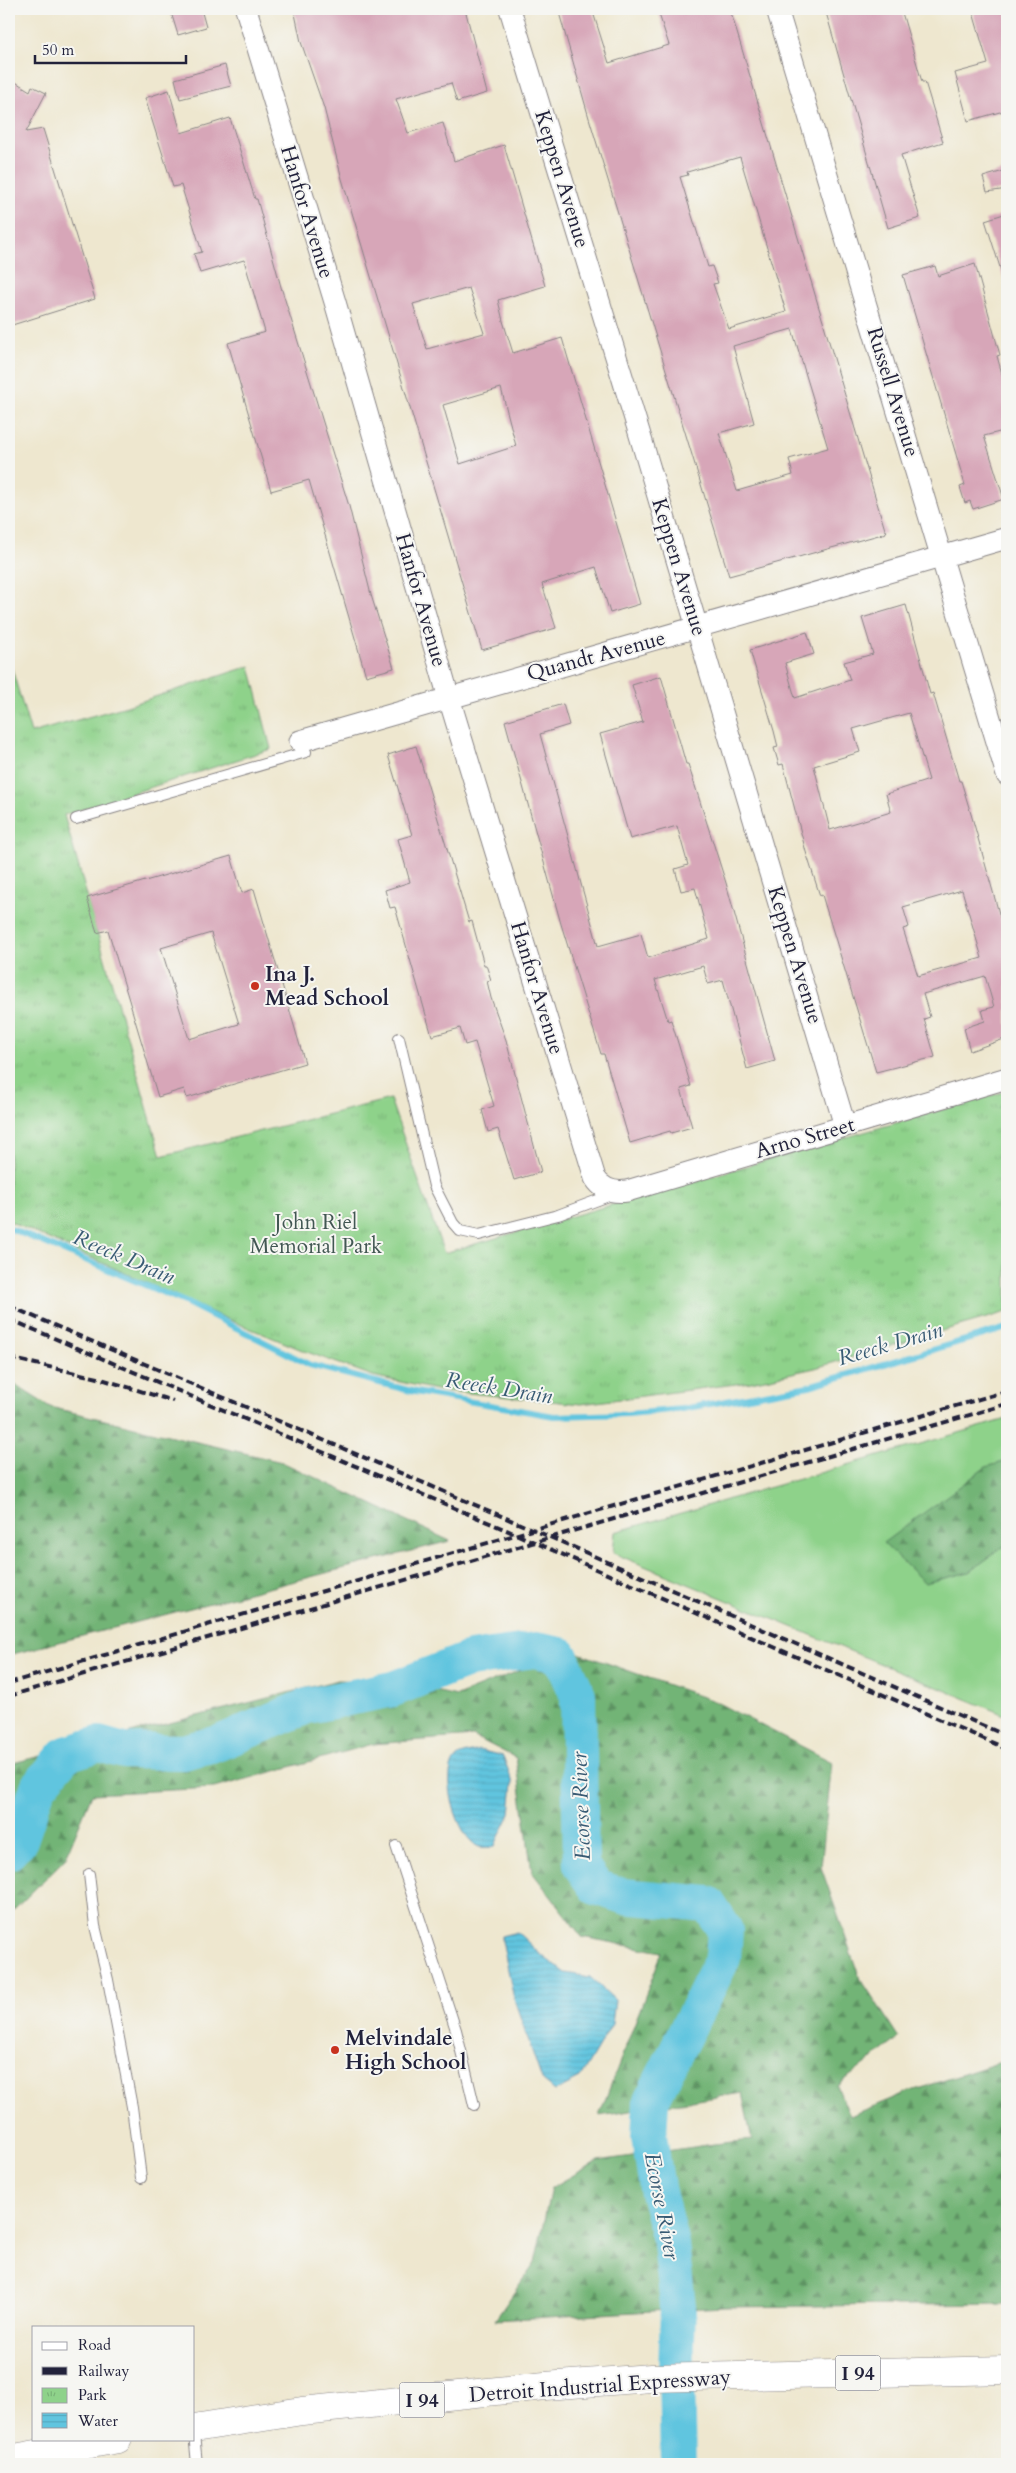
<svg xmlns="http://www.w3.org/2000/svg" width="1016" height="2473" font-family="Cardo,serif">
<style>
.grass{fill:#8ed28a;stroke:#587a62}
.forest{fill:url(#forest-firs);stroke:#4a6b58}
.park{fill:url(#park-tufts);stroke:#587a62}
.water{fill:url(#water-rules);stroke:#42748d}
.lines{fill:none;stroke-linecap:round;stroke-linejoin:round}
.stream{stroke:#61c5df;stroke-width:6}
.river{stroke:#61c5df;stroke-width:36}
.building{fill:#d7a6b8;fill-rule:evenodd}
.service-casing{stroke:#888485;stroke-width:12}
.minor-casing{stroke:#888485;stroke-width:23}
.motorway-casing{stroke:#888485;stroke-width:29}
.service{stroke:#fff;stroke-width:10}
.minor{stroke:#fff;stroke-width:21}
.motorway{stroke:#fff;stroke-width:28}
.rail{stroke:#22223b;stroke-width:4;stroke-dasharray:8 4;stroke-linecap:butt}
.poi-dot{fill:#c8321e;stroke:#f6f6f2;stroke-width:2}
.labels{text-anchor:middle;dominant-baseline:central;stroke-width:4;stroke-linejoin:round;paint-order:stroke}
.shield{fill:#f6f6f2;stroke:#626272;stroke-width:1}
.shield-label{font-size:20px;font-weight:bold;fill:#22223b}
.street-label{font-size:21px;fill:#22223b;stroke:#f6f6f2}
.poi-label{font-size:21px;font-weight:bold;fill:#22223b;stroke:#f6f6f2;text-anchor:start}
.park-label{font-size:21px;fill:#425753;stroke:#f6f6f2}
.water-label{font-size:22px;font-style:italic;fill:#385b74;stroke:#f6f6f2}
</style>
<defs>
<pattern id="forest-firs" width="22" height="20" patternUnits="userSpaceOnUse" patternTransform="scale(1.25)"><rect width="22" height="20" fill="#72b476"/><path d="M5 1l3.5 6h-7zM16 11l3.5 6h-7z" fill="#5d9262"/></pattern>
<pattern id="park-tufts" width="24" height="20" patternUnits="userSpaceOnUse" patternTransform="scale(1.25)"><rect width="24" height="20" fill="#8ed28a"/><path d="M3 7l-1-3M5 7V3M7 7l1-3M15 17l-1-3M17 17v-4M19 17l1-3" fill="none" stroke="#7ab478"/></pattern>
<pattern id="water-rules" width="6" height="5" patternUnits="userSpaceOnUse" patternTransform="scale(1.25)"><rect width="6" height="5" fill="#61c5df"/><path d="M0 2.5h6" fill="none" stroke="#54a9c0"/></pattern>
</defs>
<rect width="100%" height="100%" fill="#f6f6f2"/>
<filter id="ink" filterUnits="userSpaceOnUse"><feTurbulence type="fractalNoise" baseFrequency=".02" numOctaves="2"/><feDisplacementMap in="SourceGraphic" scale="10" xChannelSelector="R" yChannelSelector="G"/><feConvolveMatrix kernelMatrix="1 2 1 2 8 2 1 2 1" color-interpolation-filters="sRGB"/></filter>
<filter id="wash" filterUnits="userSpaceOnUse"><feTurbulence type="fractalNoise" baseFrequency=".0096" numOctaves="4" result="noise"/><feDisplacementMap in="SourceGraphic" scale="20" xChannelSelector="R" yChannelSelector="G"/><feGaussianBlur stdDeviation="1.12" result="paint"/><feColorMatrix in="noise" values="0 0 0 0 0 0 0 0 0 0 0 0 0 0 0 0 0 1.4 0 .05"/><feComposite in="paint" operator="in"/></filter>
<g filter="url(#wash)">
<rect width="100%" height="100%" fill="#eee7cf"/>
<path class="grass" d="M 1007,1419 L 1007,1716 L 613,1553 L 615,1532 Z"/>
<path class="forest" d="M 9,1381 L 50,1407 L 282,1462 L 450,1541 L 9,1655 Z
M 1007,1461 L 1007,1544 L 969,1572 L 925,1583 L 883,1543 L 986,1467 Z
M 570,1650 L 714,1701 L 832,1762 L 821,1867 L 859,1976 L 899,2038 L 837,2086 L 850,2116 L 908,2092 L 1007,2060 L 1007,2304 L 723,2307 L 495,2320 L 535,2262 L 551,2188 L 598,2161 L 714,2144 L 752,2140 L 742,2093 L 599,2116 L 662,1952 L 582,1937 L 532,1872 L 516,1758 L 473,1736 L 373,1744 L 214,1788 L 92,1794 L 65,1859 L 13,1911 L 9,1912 L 9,1764 L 338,1680 L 394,1682 L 457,1696 Z"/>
<path class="park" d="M 9,659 L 31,733 L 127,706 L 250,666 L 271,749 L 64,815 L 161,1156 L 390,1099 L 444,1253 L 1007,1091 L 1007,1312 L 815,1368 L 751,1382 L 581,1404 L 437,1390 L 373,1376 L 307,1352 L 227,1319 L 9,1221 Z"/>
<path class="water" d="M 479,1750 L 503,1756 L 513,1783 L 510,1814 L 494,1847 C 490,1847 483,1848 479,1847 C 457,1838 439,1773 457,1757 C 462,1753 473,1752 479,1750 Z
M 517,1932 L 540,1954 L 565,1973 L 590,1977 L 615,2000 L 612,2024 L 580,2078 L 555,2091 L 542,2080 L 514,1999 L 501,1936 Z"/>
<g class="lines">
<path class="stream" d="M 9,1228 L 185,1302 L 310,1365 L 415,1392 L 554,1416 L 628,1414 L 682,1409 L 809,1386 L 1007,1328"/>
<path class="river" d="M 9,1852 L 20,1840 L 38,1787 L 66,1754 L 99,1744 L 124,1751 L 183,1752 L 219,1743 L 307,1706 L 393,1689 L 470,1659 L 535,1650 L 560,1655 L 578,1695 L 581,1866 L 596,1887 L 623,1896 L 708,1904 L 725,1930 L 723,1958 L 651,2101 L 649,2136 L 657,2188 L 671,2244 L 678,2306 L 676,2375 L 678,2464"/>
</g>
<g id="blocks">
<path class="building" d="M 170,9 L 201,9 L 206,27 L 178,35 Z
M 294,9 L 465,9 L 487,93 L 457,102 L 451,83 L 396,99 L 408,133 L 443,123 L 454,161 L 504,145 L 545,286 L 498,300 L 503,321 L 513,353 L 562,338 L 640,604 L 610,613 L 596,567 L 542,584 L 556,628 L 482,650 L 342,179 L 324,108 L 301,42 ZM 469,288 L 484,333 L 427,349 L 413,304 ZM 501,388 L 516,446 L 460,464 L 443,405 Z
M 558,9 L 592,9 L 609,63 L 669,45 L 658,11 L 667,9 L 730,9 L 886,533 L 729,576 L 589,118 ZM 740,157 L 786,312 L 729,329 L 713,284 L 718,283 L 712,266 L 708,267 L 680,177 L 688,175 L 687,172 ZM 792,329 L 828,448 L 789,459 L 793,475 L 737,491 L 719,433 L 754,423 L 733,346 Z
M 825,9 L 901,9 L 922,82 L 925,82 L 943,142 L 901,155 L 920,218 L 888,228 Z
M 972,9 L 1007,9 L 1007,110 L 968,121 L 955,73 L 988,64 Z
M 225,65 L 231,86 L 180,99 L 175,79 Z
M 9,78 L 30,91 L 32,86 L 46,93 L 26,132 L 43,129 L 95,299 L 9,326 Z
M 169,90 L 181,133 L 230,118 L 255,199 L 257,199 L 281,287 L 349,506 L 371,595 L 394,668 L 366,676 L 309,480 L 271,491 L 228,343 L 265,332 L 244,260 L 200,273 L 194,254 L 202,252 L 181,185 L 173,187 L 145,98 Z
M 1007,170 L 1007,189 L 987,192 L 983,177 Z
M 1007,213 L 1007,280 L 1004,280 L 985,220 Z
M 975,264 L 1000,355 L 997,356 L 1007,392 L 1007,430 L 984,436 L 1004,499 L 973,509 L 970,501 L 965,503 L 960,487 L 965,485 L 903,275 L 935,266 L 938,276 Z
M 906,605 L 930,694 L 933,693 L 959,781 L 961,781 L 974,824 L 1007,942 L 1007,1038 L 970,1051 L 964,1028 L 985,1021 L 982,1010 L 994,1007 L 985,976 L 923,994 L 930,1017 L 924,1019 L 935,1057 L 876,1072 L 822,895 L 820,896 L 806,852 L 783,764 L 779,765 L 774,748 L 778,747 L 774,731 L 750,650 L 807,632 L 814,654 L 785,663 L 795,698 L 850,680 L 844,662 L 873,654 L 862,618 ZM 909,713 L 929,780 L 886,794 L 891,812 L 830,830 L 814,766 L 860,752 L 853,729 ZM 962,890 L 982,958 L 918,976 L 903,929 L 909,927 L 903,907 Z
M 661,676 L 686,764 L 688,764 L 726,883 L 775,1061 L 747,1069 L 723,980 L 708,984 L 703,966 L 655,980 L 668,1021 L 671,1020 L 691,1086 L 681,1089 L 692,1127 L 671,1133 L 670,1131 L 630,1143 L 604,1054 L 601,1054 L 561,924 L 505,721 L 563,704 L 569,725 L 540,734 L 598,946 L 641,934 L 648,958 L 709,939 L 695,888 L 681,891 L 675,869 L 688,865 L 677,826 L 630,839 L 600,734 L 643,722 L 632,685 Z
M 416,746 L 469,922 L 472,921 L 484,965 L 486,965 L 491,980 L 487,981 L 491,998 L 506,1040 L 541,1172 L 514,1180 L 498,1129 L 488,1132 L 482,1110 L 494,1106 L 475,1042 L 465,1045 L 460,1028 L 432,1036 L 395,907 L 390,908 L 385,890 L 410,882 L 398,839 L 412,835 L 388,755 Z
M 231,856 L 242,893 L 254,889 L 305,1063 L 187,1098 L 184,1089 L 158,1097 L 108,930 L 97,933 L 87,898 ZM 211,933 L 239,1024 L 189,1039 L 161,948 Z"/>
</g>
</g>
<g filter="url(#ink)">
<use href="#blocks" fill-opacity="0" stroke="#888485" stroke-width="1"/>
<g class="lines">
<defs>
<path id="service" d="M 76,819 L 306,752
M 399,1038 L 434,1186 L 453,1223 L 460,1231 L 479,1235 L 558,1215 L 614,1194
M 396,1846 L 456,2030 L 474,2105
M 89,1874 L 95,1926 L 108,1980 L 132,2107 L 141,2178
M 194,2434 L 197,2464"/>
<path id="minor" d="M 246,9 L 335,302 L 449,698 L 595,1178 C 602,1189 613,1193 627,1191 L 1007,1078
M 510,9 L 639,432 L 845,1126
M 777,9 L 1007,775
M 300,741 L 1007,538"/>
<path id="motorway" d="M 194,2428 L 302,2411 L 545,2386 L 651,2378 L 1007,2370
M 9,2459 L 118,2439"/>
</defs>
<use href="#service" class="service-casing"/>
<use href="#minor" class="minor-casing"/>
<use href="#motorway" class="motorway-casing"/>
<use href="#service" class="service"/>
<use href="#minor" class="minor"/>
<use href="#motorway" class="motorway"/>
<path class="rail" d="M 9,1306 L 534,1530 L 1007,1736
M 9,1319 L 518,1535 L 1007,1749
M 9,1358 L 98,1378 L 173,1401
M 9,1683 L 1007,1391
M 9,1696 L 1007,1404"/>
</g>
</g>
<g class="poi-dot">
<circle cx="255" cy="986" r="5"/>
<circle cx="335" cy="2050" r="5"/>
</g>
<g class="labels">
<g class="shield">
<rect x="835.5" y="2355.5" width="45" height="35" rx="4"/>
<rect x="399.5" y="2382.5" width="45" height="35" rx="4"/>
</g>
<g class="shield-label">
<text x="858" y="2373">I 94</text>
<text x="422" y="2400">I 94</text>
</g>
<g class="street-label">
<text transform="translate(562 179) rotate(73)">Keppen Avenue</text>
<text transform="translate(307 212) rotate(73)">Hanfor Avenue</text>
<text transform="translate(893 392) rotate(73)">Russell Avenue</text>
<text transform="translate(679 567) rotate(73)">Keppen Avenue</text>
<text transform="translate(421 600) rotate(74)">Hanfor Avenue</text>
<text transform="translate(596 656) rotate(-15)">Quandt Avenue</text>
<text transform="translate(795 955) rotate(73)">Keppen Avenue</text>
<text transform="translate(537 988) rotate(73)">Hanfor Avenue</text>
<text transform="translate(805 1138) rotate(-16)">Arno Street</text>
<text transform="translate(600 2386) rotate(-4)">Detroit Industrial Expressway</text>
</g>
<g class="poi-label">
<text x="265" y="974">Ina J.<tspan x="265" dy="24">Mead School</tspan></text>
<text x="345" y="2038">Melvindale<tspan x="345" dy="24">High School</tspan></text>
</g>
<g class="park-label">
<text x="316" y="1222">John Riel<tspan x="316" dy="24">Memorial Park</tspan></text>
</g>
<g class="water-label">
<text transform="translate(124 1257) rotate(23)">Reeck Drain</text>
<text transform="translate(890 1344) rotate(-16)">Reeck Drain</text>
<text transform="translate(499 1388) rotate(9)">Reeck Drain</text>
<text transform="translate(581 1806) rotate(-92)">Ecorse River</text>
<text transform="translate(662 2206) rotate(79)">Ecorse River</text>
</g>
</g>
<rect width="1016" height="2473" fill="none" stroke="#f6f6f2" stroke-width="30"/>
<rect x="32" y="2326" width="162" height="115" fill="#f6f6f2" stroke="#a1a1a9"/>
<rect x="42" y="2342" width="25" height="8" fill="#ffffff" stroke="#a1a1a9"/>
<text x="78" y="2350" font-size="15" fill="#22223b">Road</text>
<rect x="42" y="2367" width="25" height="8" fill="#22223b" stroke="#a1a1a9"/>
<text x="78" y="2376" font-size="15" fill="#22223b">Railway</text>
<rect x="42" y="2388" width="25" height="15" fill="url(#park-tufts)" stroke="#a1a1a9"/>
<text x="78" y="2400" font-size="15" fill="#22223b">Park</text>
<rect x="42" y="2413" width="25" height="15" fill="url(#water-rules)" stroke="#a1a1a9"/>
<text x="78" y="2426" font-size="15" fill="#22223b">Water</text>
<path d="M35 55v8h151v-8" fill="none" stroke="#22223b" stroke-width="2.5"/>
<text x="42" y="55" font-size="15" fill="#22223b" stroke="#f6f6f2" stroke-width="4" paint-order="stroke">50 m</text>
</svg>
